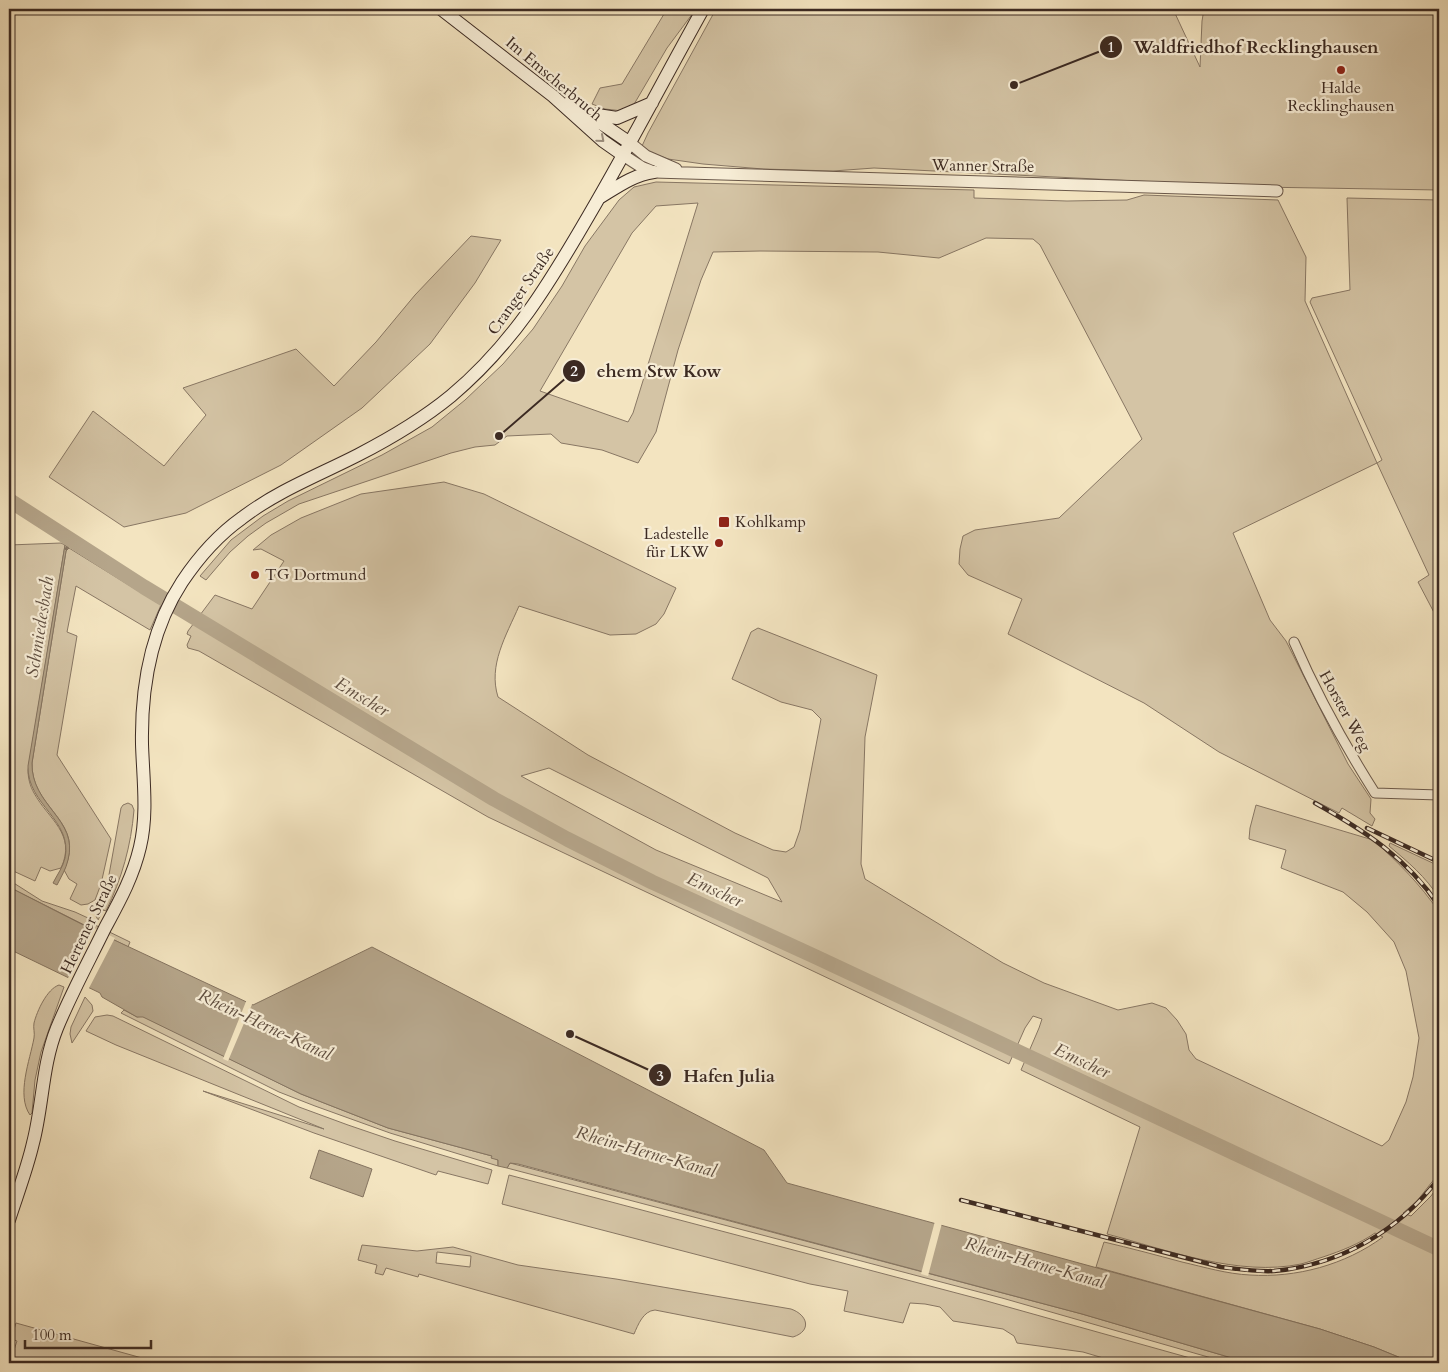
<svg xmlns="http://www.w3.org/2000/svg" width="1448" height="1372" font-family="Cardo,serif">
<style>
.green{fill:#d4c4a5;stroke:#887764;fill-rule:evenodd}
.water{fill:#b5a58a;stroke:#857460}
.pier{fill:#f3e4c0}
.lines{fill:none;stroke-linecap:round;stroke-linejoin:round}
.stream{stroke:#857460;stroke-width:2.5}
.river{stroke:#b5a58a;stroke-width:15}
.minor-casing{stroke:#6a584a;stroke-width:11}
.tertiary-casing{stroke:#6a584a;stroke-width:13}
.secondary-casing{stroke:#3c2a22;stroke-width:14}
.minor{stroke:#f7edd6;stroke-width:9}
.tertiary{stroke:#f7edd6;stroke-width:11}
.secondary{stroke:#f7edd6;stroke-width:12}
.rail-casing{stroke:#3c2a22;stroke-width:4.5}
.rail{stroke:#f7edd6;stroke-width:2.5;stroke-dasharray:8;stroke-linecap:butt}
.oneway{stroke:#9a8c7c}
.poi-dot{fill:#8f2418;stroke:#f7edd6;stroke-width:2}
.labels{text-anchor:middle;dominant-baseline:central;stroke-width:4.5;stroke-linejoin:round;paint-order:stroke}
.street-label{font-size:16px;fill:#3c2a22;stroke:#f7edd6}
.poi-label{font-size:16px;fill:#3c2a22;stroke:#f7edd6;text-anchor:start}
.water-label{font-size:18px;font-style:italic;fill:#604f41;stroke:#f7edd6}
.leader{fill:none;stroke:#3c2a22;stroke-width:2}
.callout-dot{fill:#3c2a22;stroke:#f7edd6;stroke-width:2}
.mark-label{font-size:15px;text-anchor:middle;font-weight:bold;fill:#fff}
.callout-label{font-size:18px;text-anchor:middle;font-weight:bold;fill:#3c2a22;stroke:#f7edd6;stroke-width:4.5;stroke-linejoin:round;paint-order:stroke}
</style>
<rect width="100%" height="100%" fill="#f3e4c0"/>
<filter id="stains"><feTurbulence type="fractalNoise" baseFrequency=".004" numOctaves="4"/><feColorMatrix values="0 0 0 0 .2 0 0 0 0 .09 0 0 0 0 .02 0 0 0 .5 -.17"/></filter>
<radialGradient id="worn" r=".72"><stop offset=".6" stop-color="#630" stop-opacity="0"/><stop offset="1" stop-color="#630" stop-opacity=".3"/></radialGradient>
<path class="green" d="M 667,9 L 696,9 L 667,48 L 633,106 L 622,111 L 614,110 L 605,109 L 592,104 L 600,88 L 622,84 Z
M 716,9 L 1173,9 L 1200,67 L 1202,21 L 1204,9 L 1439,9 L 1439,190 L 1257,187 L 874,168 L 833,171 L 763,169 L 703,164 L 668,159 L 652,153 L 642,146 L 648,133 Z
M 656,182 L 974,190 L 974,198 L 1067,201 L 1127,200 L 1144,195 L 1278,200 L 1306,257 L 1305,301 L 1377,463 L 1382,460 L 1310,302 L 1312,298 L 1350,290 L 1347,198 L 1439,200 L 1439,622 L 1418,582 L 1429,575 L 1377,463 L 1233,533 L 1270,620 L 1286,641 L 1348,764 L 1371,799 L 1370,813 L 1375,819 L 1372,826 L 1342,808 L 1339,813 L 1219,752 L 1144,703 L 1008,634 L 1022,599 L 968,575 L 959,564 L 960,549 L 963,536 L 975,530 L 1059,518 L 1142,439 L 1040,245 L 1033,239 L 986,238 L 939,258 L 878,252 L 760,251 L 713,252 L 701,280 L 678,350 L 656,432 L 638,463 L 602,450 L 561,443 L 551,434 L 507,436 L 495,445 L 475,447 L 451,453 L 299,504 L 266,523 L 248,536 L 230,552 L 206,580 L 200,576 L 231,540 L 263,516 L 288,501 L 382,455 L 432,427 L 465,400 L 503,364 L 533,329 L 562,286 L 585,246 L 619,200 L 634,187 ZM 698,203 L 633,413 L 628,422 L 540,391 L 632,233 L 656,206 Z
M 471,236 L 501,240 L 475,283 L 430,344 L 362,408 L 281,465 L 186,513 L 124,527 L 49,477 L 93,411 L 164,466 L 206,415 L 183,388 L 296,349 L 334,386 L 376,342 L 415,295 Z
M 444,482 L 484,494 L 676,588 L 664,614 L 656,624 L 636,634 L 610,635 L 519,606 C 506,636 488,665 498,697 L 588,755 L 735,833 L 773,850 L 786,852 L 794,847 L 800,830 L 821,719 L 812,710 L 781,702 L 732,679 L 751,632 L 758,628 L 877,675 L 865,737 L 861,864 L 865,879 L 1003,963 L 1044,983 L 1118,1010 L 1152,1003 L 1166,1008 L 1177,1020 L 1186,1034 L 1189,1050 L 1196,1059 L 1382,1146 L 1389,1140 L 1406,1102 L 1413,1077 L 1419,1038 L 1406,971 L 1394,942 L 1367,912 L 1343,892 L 1281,868 L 1286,850 L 1249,839 L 1250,828 L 1256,805 L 1373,840 C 1399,863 1420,884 1439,912 L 1439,1173 L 1417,1201 L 1403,1213 L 1411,1216 L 1431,1196 L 1439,1185 L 1439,1363 L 1413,1363 L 1374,1347 L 1320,1329 L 1096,1267 L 1104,1242 C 1130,1248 1156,1255 1182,1262 C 1204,1267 1227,1274 1250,1275 C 1296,1278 1345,1265 1383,1237 L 1375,1233 C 1359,1244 1341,1251 1323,1257 C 1316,1259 1309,1262 1301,1264 C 1239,1277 1167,1250 1107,1234 L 1140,1127 L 1021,1070 L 1039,1028 L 1042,1019 L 1033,1016 L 1025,1028 L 1009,1064 L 488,817 L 199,651 L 188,648 L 187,645 L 191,636 L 187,634 L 188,631 L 215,595 L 252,609 L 284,561 L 261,549 L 253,550 L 271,535 L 301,518 L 361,494 ZM 549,768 L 768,878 L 782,902 L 656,850 L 521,776 Z
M 61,543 L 65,545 L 28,770 C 28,778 30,786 34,793 C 48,819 77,834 61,868 L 50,871 L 41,867 L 35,881 L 9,869 L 9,545 Z
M 69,548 L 161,605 L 150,630 L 76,586 L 67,632 L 77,636 L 57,755 L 111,839 L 101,884 L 95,900 L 88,904 L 81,905 L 70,899 L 77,884 L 69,879 L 64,870 C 87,820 31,810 32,763 L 66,551 Z
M 128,803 L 132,805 L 134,810 C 131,846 122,878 106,911 L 103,910 L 98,920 L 95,914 L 105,897 L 121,808 L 123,805 Z
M 1390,843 L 1439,866 L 1439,898 C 1426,877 1408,862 1389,846 Z
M 9,880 L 42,901 L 75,912 L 88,918 L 95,925 L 130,942 L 128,947 L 9,887 Z
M 59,985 L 64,987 L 41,1052 L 35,1080 L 32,1113 L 30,1115 C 16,1095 30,1060 34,1038 C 35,1033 33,1028 34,1023 C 37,1011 47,989 59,985 Z
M 85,997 L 92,1005 L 93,1011 L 72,1043 L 70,1034 L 71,1027 Z
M 124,1010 L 137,1017 L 143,1016 L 301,1094 L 388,1128 L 492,1156 L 498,1160 L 498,1166 L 390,1133 L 315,1106 L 279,1092 L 121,1013 Z
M 107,1015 L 113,1016 L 299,1107 L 348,1125 L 395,1141 L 492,1170 L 488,1184 L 438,1171 L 436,1175 L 314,1133 L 203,1091 L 324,1129 L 116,1045 L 86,1031 L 95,1017 Z
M 510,1163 L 1082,1314 L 1249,1363 L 1229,1363 L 1002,1298 L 507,1168 Z
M 509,1175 L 983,1300 L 1208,1363 L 1120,1363 L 1083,1352 L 1017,1343 L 1014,1336 L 1003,1329 L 953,1321 L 940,1307 L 925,1304 L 910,1303 L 903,1323 L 844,1311 L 848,1291 L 810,1284 L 502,1204 Z
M 362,1245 L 417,1251 L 453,1247 L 518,1265 L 616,1279 L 791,1309 C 808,1315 812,1331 793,1337 L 655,1310 C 643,1311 638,1325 634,1334 L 419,1274 L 418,1277 L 386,1268 L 383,1275 L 375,1273 L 377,1265 L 358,1260 ZM 437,1252 L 471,1256 L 470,1267 L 436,1263 Z
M 16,1323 L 160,1363 L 9,1363 L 10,1360 L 9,1355 L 12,1356 L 17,1341 L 11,1339 Z"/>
<path class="water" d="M 65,545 L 69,548 L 66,551 L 32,763 C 31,806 79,819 68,860 C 66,869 61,877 57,885 L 53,883 C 57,875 63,867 65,858 C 73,820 27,805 28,766 Z
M 9,887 L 95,931 L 253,1005 L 372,947 L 764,1150 L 787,1183 L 1320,1329 L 1374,1347 L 1413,1363 L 1249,1363 L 1082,1314 L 518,1164 L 510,1163 L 507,1168 L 498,1166 L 498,1160 L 491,1158 L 492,1156 L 388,1128 L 301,1094 L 143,1017 L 137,1017 L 102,997 L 100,993 L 9,949 Z
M 319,1150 L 372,1169 L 363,1197 L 310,1178 Z"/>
<path class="pier" d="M 94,928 L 115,938 L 88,990 L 67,980 Z
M 247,999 L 253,1002 L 228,1061 L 223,1059 Z
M 935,1221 L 942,1223 L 928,1276 L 921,1274 Z"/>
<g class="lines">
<path class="stream" d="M 66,549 L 71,541
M 9,976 L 10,973"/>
<path class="river" d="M 9,500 L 144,587 L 494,799 L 567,839 L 652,882 L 816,957 L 1439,1249"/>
<defs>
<path id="minor" d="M 1294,642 C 1317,695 1344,744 1375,793 L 1439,795"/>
<path id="tertiary" d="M 630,143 L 646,156 L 676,169
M 623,155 L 643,168 L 654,172 L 1277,191"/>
<path id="secondary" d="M 441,9 L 553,96 L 603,141 L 623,155
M 570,102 L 630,143
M 591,114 L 617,118 L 652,103
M 599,198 C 617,187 633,175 654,172
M 9,1220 C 17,1195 27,1169 33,1143 C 43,1105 42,1065 57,1028 C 71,994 89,961 105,928 C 119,902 133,877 140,847 C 148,814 143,778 142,744 C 141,687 150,631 182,582 C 198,558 218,535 242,518 C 277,491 319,475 358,455 C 391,438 423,419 451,396 C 513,344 549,284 589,215 C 629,147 665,77 703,9"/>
</defs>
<use href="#minor" class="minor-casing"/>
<use href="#tertiary" class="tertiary-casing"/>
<use href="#secondary" class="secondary-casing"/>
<use href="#minor" class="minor"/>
<use href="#tertiary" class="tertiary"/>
<use href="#secondary" class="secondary"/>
<defs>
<path id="rail" d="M 1315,803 C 1365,831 1407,858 1439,906
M 1367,828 L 1439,862
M 961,1200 L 1221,1267 C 1238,1269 1256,1272 1274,1271 C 1340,1265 1399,1231 1439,1178"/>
</defs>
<use href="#rail" class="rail-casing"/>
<use href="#rail" class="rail"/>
</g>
<defs><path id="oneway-chevron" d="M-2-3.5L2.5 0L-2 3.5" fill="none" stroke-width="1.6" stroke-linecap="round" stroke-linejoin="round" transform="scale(1.25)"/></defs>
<use class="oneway" href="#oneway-chevron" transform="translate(601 139) rotate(41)"/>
<g class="poi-dot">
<circle cx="1341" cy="70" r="5"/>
<rect x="718" y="516" width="12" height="12" rx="2.5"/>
<circle cx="719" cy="543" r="5"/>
<circle cx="255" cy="575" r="5"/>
</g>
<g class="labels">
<g class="street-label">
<text transform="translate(554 79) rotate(40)">Im Emscherbruch</text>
<text transform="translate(983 166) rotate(1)">Wanner Straße</text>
<text transform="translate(521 291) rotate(-55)">Cranger Straße</text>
<text transform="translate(1345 711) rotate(61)">Horster Weg</text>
<text transform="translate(89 924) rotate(-64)">Hertener Straße</text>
</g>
<g class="poi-label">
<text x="1341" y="88" text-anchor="middle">Halde<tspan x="1341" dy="18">Recklinghausen</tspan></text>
<text x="735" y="522">Kohlkamp</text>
<text x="709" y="534" text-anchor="end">Ladestelle<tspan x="709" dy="18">für LKW</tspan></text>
<text x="265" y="575">TG Dortmund</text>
</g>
<g class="water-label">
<text transform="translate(40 627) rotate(-81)">Schmiedesbach</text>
<text transform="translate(362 697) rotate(31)">Emscher</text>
<text transform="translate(715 890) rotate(25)">Emscher</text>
<text transform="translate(265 1025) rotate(25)">Rhein-Herne-Kanal</text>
<text transform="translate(1082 1061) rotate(25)">Emscher</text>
<text transform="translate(646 1152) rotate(16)">Rhein-Herne-Kanal</text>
<text transform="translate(1035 1263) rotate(16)">Rhein-Herne-Kanal</text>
</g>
</g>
<path class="leader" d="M1014 85L1111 47M499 436L574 371M570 1034L660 1075"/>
<g class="callout-dot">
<circle cx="1014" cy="85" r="5"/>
<circle cx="499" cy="436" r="5"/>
<circle cx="570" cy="1034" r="5"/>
<circle cx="1111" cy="47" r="12"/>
<circle cx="574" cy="371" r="12"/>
<circle cx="660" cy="1075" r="12"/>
</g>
<g class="mark-label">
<text x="1111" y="52">1</text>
<text x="574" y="376">2</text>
<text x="660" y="1081">3</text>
</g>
<g class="callout-label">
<text x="1256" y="53">Waldfriedhof Recklinghausen</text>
<text x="659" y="377">ehem Stw Kow</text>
<text x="729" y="1082">Hafen Julia</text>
</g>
<rect width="1448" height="1372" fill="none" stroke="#f3e4c0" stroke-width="30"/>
<rect x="10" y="10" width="1428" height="1352" fill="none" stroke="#3c2a22" stroke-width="2.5"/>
<rect x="15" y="15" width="1418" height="1342" fill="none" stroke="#3c2a22"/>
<path d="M25 1340v8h126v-8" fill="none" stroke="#3c2a22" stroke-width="2.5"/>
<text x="32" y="1340" font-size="15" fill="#3c2a22" stroke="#f7edd6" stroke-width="4" paint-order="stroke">100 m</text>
<rect width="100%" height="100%" filter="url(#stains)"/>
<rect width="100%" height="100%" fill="url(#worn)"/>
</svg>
